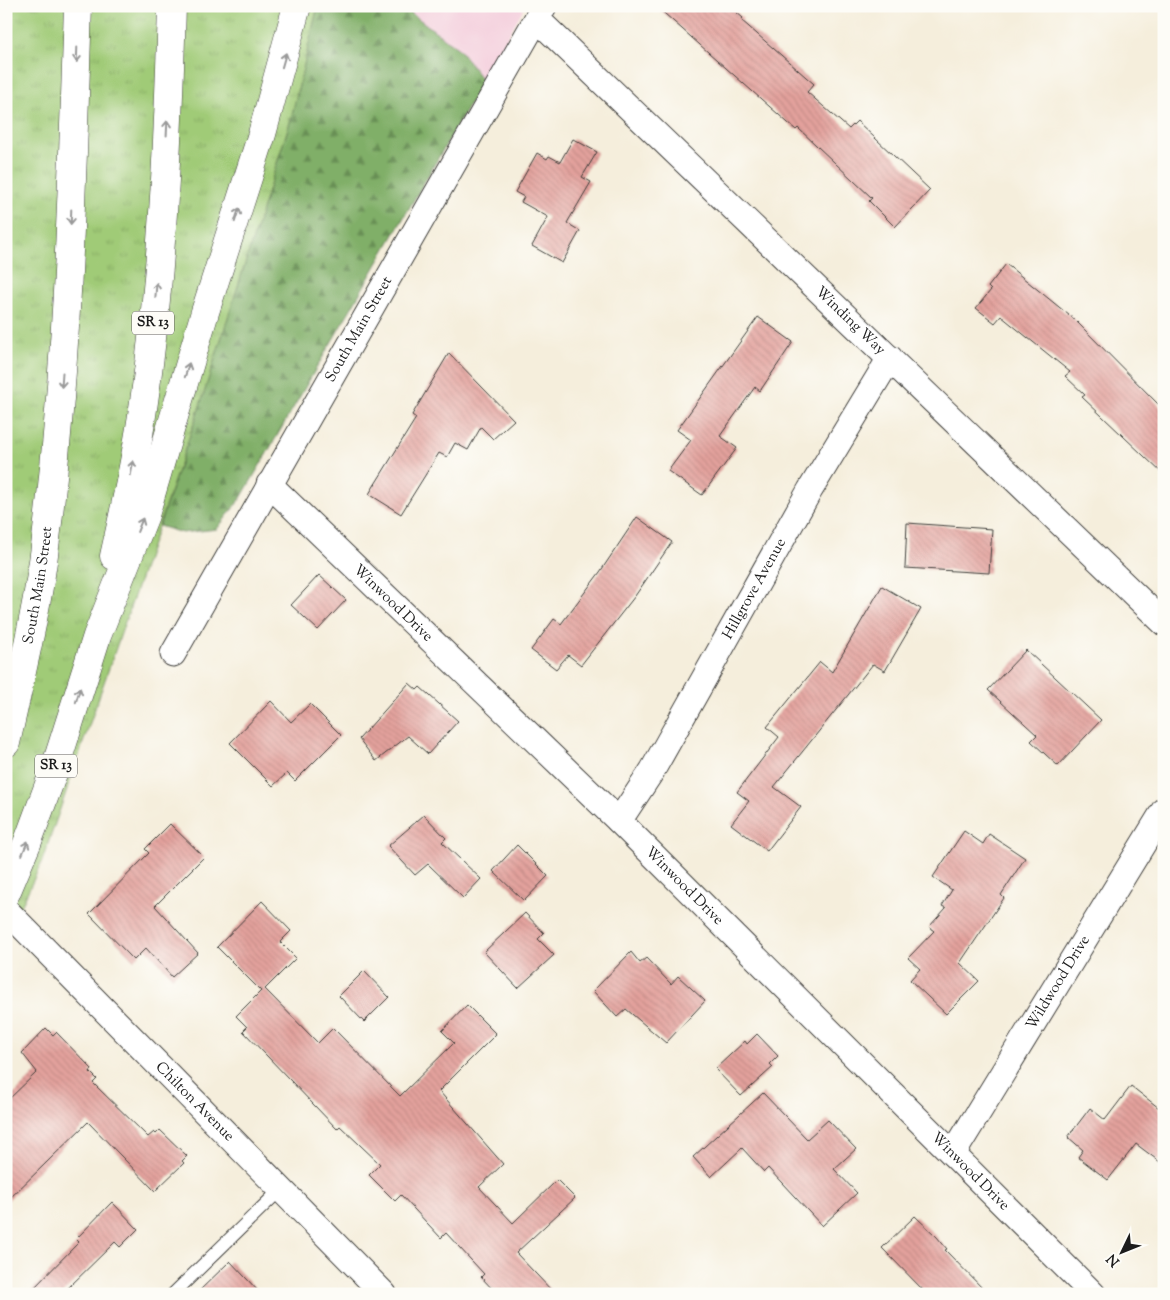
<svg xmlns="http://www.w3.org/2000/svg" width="1170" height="1300" font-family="'Sorts Mill Goudy',serif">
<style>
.built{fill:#f4cfdd}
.grass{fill:url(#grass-tufts);stroke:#5e744a}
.forest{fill:url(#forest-firs);stroke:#4e6642}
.building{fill:url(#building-back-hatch)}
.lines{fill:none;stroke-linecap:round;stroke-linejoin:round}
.service-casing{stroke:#3d3c39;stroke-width:14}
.minor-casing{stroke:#3d3c39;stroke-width:27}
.trunk-casing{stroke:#3d3c39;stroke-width:29}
.service{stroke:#fff;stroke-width:12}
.minor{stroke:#fff;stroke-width:25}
.trunk{stroke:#fff;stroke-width:28}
.oneway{stroke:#999}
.labels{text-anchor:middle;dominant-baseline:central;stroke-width:5;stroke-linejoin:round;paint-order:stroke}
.shield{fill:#fdfcf7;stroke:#605f5e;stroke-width:1}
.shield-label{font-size:14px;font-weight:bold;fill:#1c1c1c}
.street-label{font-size:15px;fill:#1c1c1c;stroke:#fdfcf7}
</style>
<defs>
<pattern id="grass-tufts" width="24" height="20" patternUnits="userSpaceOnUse" patternTransform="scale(1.25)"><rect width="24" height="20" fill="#a0cb77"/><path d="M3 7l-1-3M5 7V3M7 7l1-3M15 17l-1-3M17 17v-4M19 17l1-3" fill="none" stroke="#89ae66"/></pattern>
<pattern id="forest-firs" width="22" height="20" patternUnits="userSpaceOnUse" patternTransform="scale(1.25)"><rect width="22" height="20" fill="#80af68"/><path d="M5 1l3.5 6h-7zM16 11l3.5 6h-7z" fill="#688e55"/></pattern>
<pattern id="building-back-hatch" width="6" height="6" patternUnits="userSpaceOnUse" patternTransform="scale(1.25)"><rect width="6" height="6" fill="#e3a19c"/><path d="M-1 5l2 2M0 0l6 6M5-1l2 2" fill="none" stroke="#c28a86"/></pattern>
</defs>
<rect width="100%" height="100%" fill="#fdfcf7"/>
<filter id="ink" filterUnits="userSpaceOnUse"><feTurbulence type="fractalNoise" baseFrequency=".02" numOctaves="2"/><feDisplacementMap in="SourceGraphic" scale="10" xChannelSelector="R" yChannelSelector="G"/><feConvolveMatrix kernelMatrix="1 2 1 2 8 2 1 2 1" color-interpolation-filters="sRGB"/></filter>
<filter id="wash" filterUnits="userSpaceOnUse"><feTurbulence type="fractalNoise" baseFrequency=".0096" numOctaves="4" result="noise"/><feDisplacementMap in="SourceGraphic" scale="20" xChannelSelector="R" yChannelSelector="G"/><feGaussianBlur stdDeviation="1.12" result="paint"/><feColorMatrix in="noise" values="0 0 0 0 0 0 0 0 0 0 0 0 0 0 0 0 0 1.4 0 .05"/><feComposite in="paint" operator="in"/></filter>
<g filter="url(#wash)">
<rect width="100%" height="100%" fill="#f5eedc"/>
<path class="built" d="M 411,6 L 525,6 L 483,81 L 460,50 L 411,13 Z"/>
<path class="grass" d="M 6,6 L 318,6 L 291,119 L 199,409 L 41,864 L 6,937 Z"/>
<path class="forest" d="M 318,6 L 411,6 L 411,13 L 460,50 L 483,81 L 241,498 L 217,529 L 182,533 L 159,526 L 199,409 L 291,119 Z"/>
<g id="blocks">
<path class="building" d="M 656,6 L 729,6 L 743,18 L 741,20 L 814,84 L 807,92 L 849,129 L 857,121 L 930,190 L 895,227 L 869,201 L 872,198 L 798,128 L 796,130 Z
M 573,139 L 597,152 L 582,177 L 591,182 L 567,223 L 580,231 L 562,263 L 532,246 L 548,217 L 521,202 L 524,197 L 515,192 L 537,153 L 547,159 L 549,156 L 560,162 Z
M 1006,264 L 1075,320 L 1164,410 L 1164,475 L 1082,397 L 1085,395 L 1065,376 L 1070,372 L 1001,316 L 995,323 L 976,308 L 991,290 L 988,287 Z
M 758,317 L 793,342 L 760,391 L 755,387 L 720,436 L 737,448 L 702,495 L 668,471 L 691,440 L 677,430 Z
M 449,353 L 514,420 L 493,439 L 481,427 L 468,450 L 455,443 L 447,457 L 439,453 L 401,514 L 369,494 L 416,418 L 412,415 Z
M 637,517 L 672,542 L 635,596 L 581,665 L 568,655 L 556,669 L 531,650 L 554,619 L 561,624 L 600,572 Z
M 907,523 L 992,529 L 989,573 L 905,568 Z
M 319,575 L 346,600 L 318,630 L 291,605 Z
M 882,586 L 921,609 L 885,671 L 873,664 L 774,787 L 801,807 L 767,851 L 731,824 L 749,801 L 737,792 L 779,737 L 767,727 L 820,662 L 832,672 Z
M 1026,650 L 1101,720 L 1058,766 L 1031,741 L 1037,735 L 988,690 Z
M 409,683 L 417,690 L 420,687 L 458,721 L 428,754 L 408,736 L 376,761 L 359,739 Z
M 271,701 L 291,722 L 310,704 L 341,735 L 295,781 L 287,773 L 273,786 L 230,743 Z
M 424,815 L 446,838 L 442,842 L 481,879 L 463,898 L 428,864 L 415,875 L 388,846 Z
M 170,824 L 204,857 L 155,906 L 198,953 L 172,977 L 146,948 L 134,960 L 89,914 L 149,853 L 145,849 Z
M 964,831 L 983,844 L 989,834 L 1025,858 L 1001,895 L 1004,898 L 960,963 L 979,981 L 946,1014 L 910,980 L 920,969 L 908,958 L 934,931 L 929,927 L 946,908 L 942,906 L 952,890 L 933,877 Z
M 517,845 L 548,876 L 524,901 L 493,871 Z
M 262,901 L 291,931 L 280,942 L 296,958 L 265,989 L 318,1043 L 333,1028 L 400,1096 L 454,1043 L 442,1031 L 467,1005 L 496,1034 L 439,1091 L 503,1164 L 479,1187 L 513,1223 L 557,1180 L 575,1198 L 516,1253 L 555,1294 L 497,1294 L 481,1277 L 484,1274 L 446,1233 L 441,1238 L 401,1195 L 395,1201 L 369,1175 L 380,1164 L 340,1126 L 337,1129 L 243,1031 L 247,1027 L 236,1016 L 261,991 L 217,947 Z
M 525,913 L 544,933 L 538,939 L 554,955 L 518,988 L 484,952 Z
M 631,952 L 640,963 L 646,958 L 671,984 L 678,976 L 705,1001 L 666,1043 L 626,1009 L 617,1017 L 593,991 Z
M 364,971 L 389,997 L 364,1022 L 339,996 Z
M 46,1028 L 53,1035 L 56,1032 L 92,1069 L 90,1072 L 97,1079 L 93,1083 L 148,1137 L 154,1132 L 156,1134 L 160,1130 L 187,1156 L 182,1161 L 184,1163 L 155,1191 L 88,1122 L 6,1202 L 6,1102 L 37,1072 L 22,1053 Z
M 757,1034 L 778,1056 L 770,1064 L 773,1067 L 741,1096 L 715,1069 L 745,1041 L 747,1044 Z
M 1131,1086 L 1164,1112 L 1164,1165 L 1136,1144 L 1108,1180 L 1078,1157 L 1083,1150 L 1068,1137 L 1090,1108 L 1105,1120 Z
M 763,1093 L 807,1139 L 828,1120 L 856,1149 L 834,1169 L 857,1193 L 822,1226 L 768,1168 L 764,1172 L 742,1148 L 711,1177 L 693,1157 Z
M 112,1202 L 138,1229 L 120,1247 L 115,1242 L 62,1294 L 28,1294 L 79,1242 L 76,1239 Z
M 915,1216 L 937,1237 L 947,1249 L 945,1250 L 988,1294 L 927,1294 L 882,1248 Z
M 230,1261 L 261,1294 L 196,1294 Z"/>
</g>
</g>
<g filter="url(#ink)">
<use href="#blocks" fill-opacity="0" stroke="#3d3c39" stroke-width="1"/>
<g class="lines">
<defs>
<path id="service" d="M 173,1294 L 281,1189"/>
<g id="minor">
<path id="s1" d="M 537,19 L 1164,623"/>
<path id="s2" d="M 269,484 L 619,821 L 1093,1294"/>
<path id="s3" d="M 173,654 L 544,6"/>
<path id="s4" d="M 619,821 L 652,771 L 810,490 L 890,358"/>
<path id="s5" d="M 6,910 L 384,1294"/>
<path id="s6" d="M 953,1154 L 1164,810"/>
</g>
<g id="trunk">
<path d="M 114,556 C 124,512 134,467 141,422 C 162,285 168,145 172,6"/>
<path id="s7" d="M 6,743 C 21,675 38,607 46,539 C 68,362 72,184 78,6"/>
<path d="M 6,893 L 28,841 L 55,768 L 97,636 L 145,515 L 205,312 L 262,134 L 297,6"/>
</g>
</defs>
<use href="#service" class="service-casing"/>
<use href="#minor" class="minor-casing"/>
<use href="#trunk" class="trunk-casing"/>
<use href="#service" class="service"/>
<use href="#minor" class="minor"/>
<use href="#trunk" class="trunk"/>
</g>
<defs><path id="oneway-shaft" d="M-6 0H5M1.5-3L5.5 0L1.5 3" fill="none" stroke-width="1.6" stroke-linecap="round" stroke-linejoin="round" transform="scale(1.25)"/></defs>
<g class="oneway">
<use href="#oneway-shaft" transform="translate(77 55) rotate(92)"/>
<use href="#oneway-shaft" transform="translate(284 60) rotate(-74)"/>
<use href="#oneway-shaft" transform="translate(167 128) rotate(-87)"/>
<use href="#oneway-shaft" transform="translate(237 215) rotate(-72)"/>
<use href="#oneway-shaft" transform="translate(71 217) rotate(92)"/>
<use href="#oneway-shaft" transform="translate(156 290) rotate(-85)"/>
<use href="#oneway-shaft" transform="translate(187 370) rotate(-73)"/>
<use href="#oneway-shaft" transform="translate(62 380) rotate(94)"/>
<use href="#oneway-shaft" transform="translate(132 468) rotate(-80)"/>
<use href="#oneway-shaft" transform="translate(140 525) rotate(-68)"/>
<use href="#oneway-shaft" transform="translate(78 695) rotate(-73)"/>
<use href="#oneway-shaft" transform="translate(25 848) rotate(-67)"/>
</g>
</g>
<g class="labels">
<g class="shield">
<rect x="132" y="311.5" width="42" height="23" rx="4"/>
<rect x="35" y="754.5" width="42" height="23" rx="4"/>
</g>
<g class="shield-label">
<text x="153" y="323">SR 13</text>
<text x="56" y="766">SR 13</text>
</g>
<g class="street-label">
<text stroke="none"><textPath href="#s1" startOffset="435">Winding Way</textPath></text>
<text stroke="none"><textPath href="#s3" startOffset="374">South Main Street</textPath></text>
<text stroke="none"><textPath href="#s7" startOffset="161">South Main Street</textPath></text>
<text stroke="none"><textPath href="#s4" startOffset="269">Hillgrove Avenue</textPath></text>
<text stroke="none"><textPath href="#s2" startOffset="172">Winwood Drive</textPath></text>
<text stroke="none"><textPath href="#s2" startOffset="578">Winwood Drive</textPath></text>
<text stroke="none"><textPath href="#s6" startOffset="201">Wildwood Drive</textPath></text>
<text stroke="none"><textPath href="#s5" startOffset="269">Chilton Avenue</textPath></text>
<text stroke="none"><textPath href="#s2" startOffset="982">Winwood Drive</textPath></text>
</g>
</g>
<rect width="1170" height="1300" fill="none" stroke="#fdfcf7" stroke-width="25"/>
<g transform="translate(1122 1252) rotate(227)" stroke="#fdfcf7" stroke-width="4" paint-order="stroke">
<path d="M0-4L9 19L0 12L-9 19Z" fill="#1c1c1c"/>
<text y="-8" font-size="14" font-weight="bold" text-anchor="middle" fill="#1c1c1c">N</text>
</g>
</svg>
